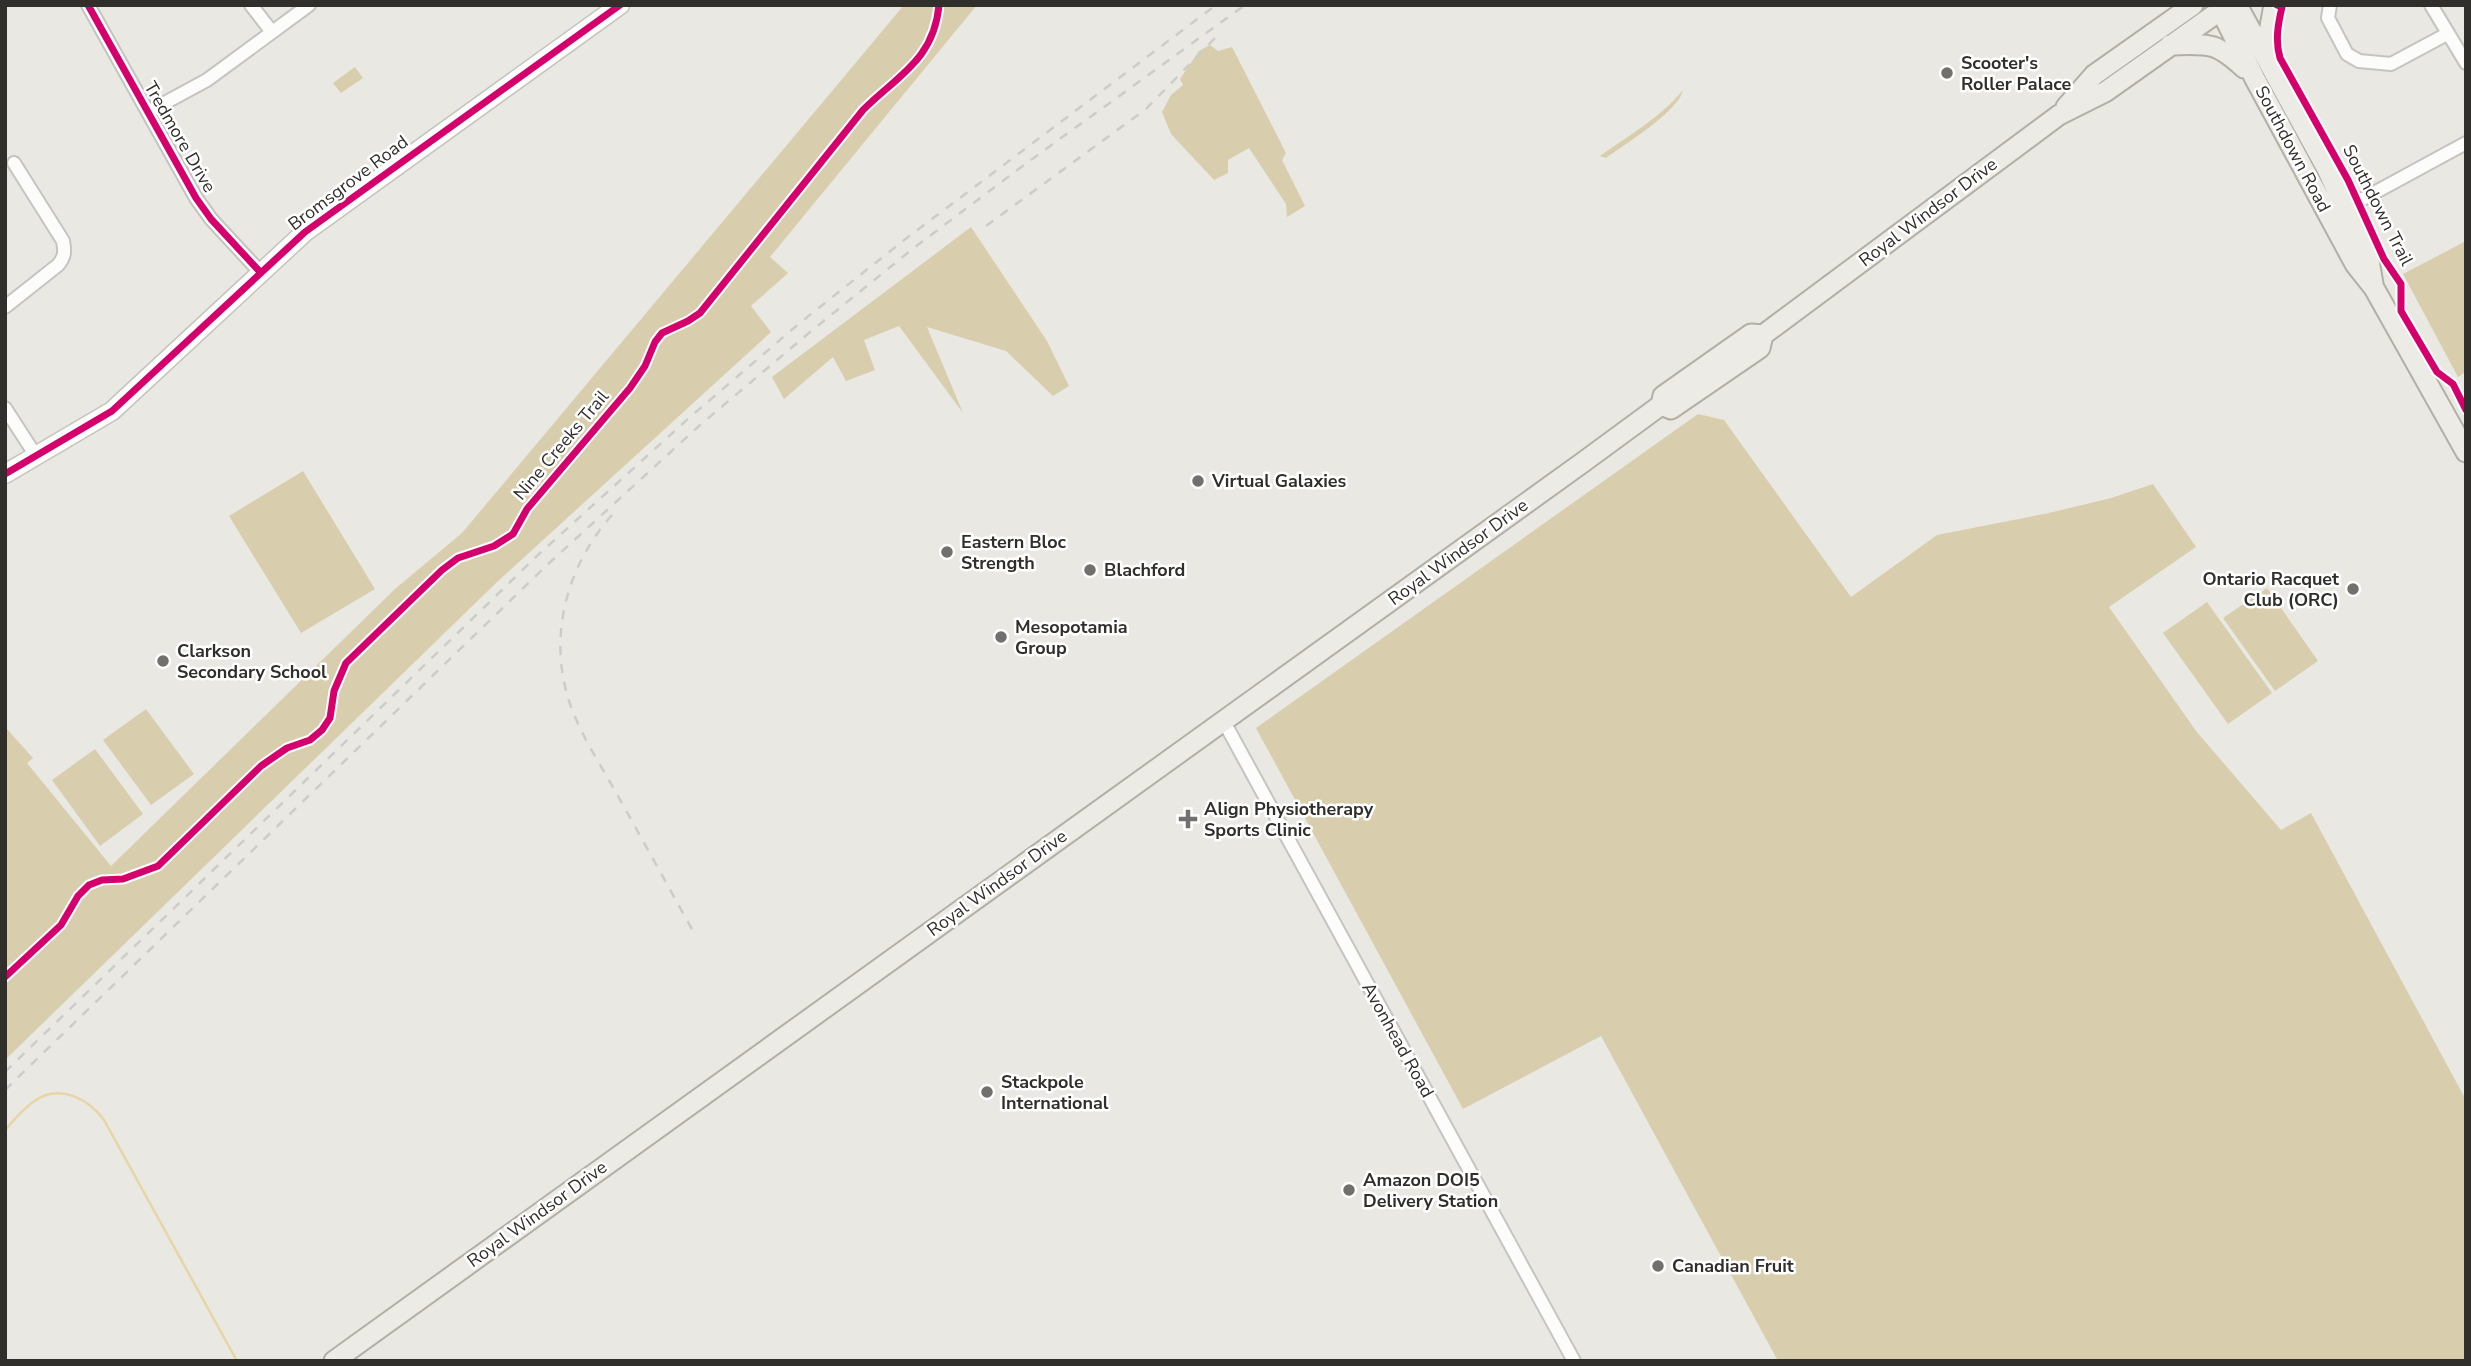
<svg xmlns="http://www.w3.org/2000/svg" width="2471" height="1366" font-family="'Nunito Sans',sans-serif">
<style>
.green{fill:#d8ceae}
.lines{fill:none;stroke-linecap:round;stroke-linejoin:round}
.stream{stroke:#e7d6a4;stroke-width:2.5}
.street-casing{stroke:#c5c4c0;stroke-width:16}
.secondary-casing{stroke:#c5c4c0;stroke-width:21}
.primary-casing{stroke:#b3afa4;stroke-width:23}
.street{stroke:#fcfcfb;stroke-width:12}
.secondary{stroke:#fcfcfb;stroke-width:18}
.primary{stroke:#edebe5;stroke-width:19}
.rail{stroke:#ccccca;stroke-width:2.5;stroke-dasharray:9 9;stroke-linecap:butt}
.cycleway-casing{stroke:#fff;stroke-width:11}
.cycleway{stroke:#d6006c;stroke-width:7}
.poi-dot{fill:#71706c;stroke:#fff;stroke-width:2.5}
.labels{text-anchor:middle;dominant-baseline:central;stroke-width:5;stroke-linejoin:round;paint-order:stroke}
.poi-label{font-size:18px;font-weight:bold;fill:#312f2c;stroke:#fff;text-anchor:start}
.street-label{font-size:18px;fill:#312f2c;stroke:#fff}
</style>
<rect width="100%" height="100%" fill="#e9e8e3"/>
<path class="green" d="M 904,5 L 977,5 L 770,257 L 788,273 L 751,306 L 771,332 L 496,583 L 5,1060 L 5,730 L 7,729 L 33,758 L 27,763 L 111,866 L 395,589 L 462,533 Z
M 1210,45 L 1218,51 L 1232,47 L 1286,153 L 1282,160 L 1305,206 L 1287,217 L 1286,204 L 1249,148 L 1228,160 L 1228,173 L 1214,180 L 1171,134 L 1162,112 L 1171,95 L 1183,85 L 1180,79 L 1199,51 Z
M 355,67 L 363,78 L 341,93 L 333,83 Z
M 1683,90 C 1679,111 1624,145 1606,158 L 1600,156 C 1628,136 1661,117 1683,90 Z
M 971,227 L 1047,341 L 1069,386 L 1053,396 L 1006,351 L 927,327 L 963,413 L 899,326 L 864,340 L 875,370 L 846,381 L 833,357 L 784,399 L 772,377 Z
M 2466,241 L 2466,372 L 2458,377 L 2403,274 Z
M 1698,414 L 1724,420 L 1851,597 L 1937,535 L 2049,513 L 2111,498 L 2153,484 L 2196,547 L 2109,607 L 2196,731 L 2281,830 L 2311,813 L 2466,1100 L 2466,1361 L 1778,1361 L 1601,1036 L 1463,1109 L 1256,728 Z
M 303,471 L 375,589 L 301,633 L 229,516 Z
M 2267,588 L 2318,661 L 2275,691 L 2223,618 Z
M 2207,602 L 2272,693 L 2228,724 L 2163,633 Z
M 146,709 L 194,774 L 151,805 L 103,740 Z
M 95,749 L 143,814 L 100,846 L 52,780 Z"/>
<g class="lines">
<path class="stream" d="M 5,1130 C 14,1120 22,1110 33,1102 C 58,1083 88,1098 104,1120 L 237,1361"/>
<defs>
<path id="street" d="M 88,5 L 196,198 L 211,219 L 261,273
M 251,5 L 272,32
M 2330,5 L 2328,18 L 2347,54 L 2359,61 L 2391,64 L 2447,34
M 2431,5 L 2466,63
M 148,112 L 207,80 L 309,5
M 2339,212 L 2466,143
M 5,307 L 58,265 C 65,257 65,251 63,241 L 14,163
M 5,408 L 36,456
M 1223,720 L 1574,1361"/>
<path id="secondary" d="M 5,474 L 112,411 L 305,232 L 620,5"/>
<path id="primary" d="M 2218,5 L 2255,79 L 2355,264 L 2374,288 L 2466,452
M 2237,5 L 2327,169 L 2369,261 L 2373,284
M 2274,5 L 2269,32 L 2274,65
M 2170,45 C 2208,44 2215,41 2244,68
M 2066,107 L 2094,75 L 2193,5
M 1661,405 L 1671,409 L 1760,348 L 1763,335
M 334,1361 L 1582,463 L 1661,405 L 1663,396 L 1751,334 L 1763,335 L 2059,115 L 2105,92 L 2228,5"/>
</defs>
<use href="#street" class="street-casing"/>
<use href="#secondary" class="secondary-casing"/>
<use href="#primary" class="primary-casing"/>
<use href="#street" class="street"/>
<use href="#secondary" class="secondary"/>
<use href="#primary" class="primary"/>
<path class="rail" d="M 986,226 L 1146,109 L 1218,35
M 612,515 C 564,569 546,644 573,712 C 585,742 603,769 618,796 C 643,841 668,886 693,931
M 5,1072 L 538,555 L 690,417 L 801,322 L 908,237 L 1216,5
M 5,1090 L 547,565 L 699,426 L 810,332 L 915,247 L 1028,162 L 1245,5"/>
<defs>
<path id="cycleway" d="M 88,5 L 196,198 L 211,219 L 261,273
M 2277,5 L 2282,7 C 2278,24 2275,41 2280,58 L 2348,180 L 2384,259 L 2401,284 L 2401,311 L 2437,372 L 2453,384 L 2466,410
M 5,474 L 112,411 L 305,232 L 620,5
M 5,977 L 61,925 L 78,896 L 89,885 L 102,880 L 123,879 L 158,866 L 261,766 L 287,748 L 310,740 L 322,730 L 330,718 L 334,691 L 346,663 L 442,570 L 458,558 L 494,546 L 513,534 L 527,509 L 630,388 L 645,366 L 655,342 L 662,333 L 688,321 L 700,313 L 863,110 C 897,76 934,60 939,5"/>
</defs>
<use href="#cycleway" class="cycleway-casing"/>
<use href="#cycleway" class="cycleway"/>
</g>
<g class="poi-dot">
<circle cx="1947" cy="73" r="7"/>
<circle cx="1198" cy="481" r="7"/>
<circle cx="947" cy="552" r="7"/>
<circle cx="1090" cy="570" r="7"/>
<circle cx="2353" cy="589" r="7"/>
<circle cx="1001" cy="637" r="7"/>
<circle cx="163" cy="661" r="7"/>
<path d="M1184.5 808.5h7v7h7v7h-7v7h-7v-7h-7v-7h7z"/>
<circle cx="987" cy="1092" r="7"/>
<circle cx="1349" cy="1190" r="7"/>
<circle cx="1658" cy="1266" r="7"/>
</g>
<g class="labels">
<g class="poi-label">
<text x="1961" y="63">Scooter's<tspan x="1961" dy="21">Roller Palace</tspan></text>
<text x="1212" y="481">Virtual Galaxies</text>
<text x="961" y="542">Eastern Bloc<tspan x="961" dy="21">Strength</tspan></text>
<text x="1104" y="570">Blachford</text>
<text x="2339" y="579" text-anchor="end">Ontario Racquet<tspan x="2339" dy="21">Club (ORC)</tspan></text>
<text x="1015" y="627">Mesopotamia<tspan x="1015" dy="21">Group</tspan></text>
<text x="177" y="651">Clarkson<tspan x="177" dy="21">Secondary School</tspan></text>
<text x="1204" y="809">Align Physiotherapy<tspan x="1204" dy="21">Sports Clinic</tspan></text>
<text x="1001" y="1082">Stackpole<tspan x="1001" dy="21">International</tspan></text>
<text x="1363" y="1180">Amazon DOI5<tspan x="1363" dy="21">Delivery Station</tspan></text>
<text x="1672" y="1266">Canadian Fruit</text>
</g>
<g class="street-label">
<text transform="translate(180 137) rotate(60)">Tredmore Drive</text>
<text transform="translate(2293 149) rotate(62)">Southdown Road</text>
<text transform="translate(348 183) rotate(-37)">Bromsgrove Road</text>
<text transform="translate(2378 205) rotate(63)">Southdown Trail</text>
<text transform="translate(1928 212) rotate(-37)">Royal Windsor Drive</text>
<text transform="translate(561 445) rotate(-50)">Nine Creeks Trail</text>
<text transform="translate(1458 552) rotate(-36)">Royal Windsor Drive</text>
<text transform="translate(997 883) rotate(-36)">Royal Windsor Drive</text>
<text transform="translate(1398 1040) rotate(61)">Avonhead Road</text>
<text transform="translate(537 1214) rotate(-36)">Royal Windsor Drive</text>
</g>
</g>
<rect width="2471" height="1366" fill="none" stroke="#312f2c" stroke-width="14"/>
</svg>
